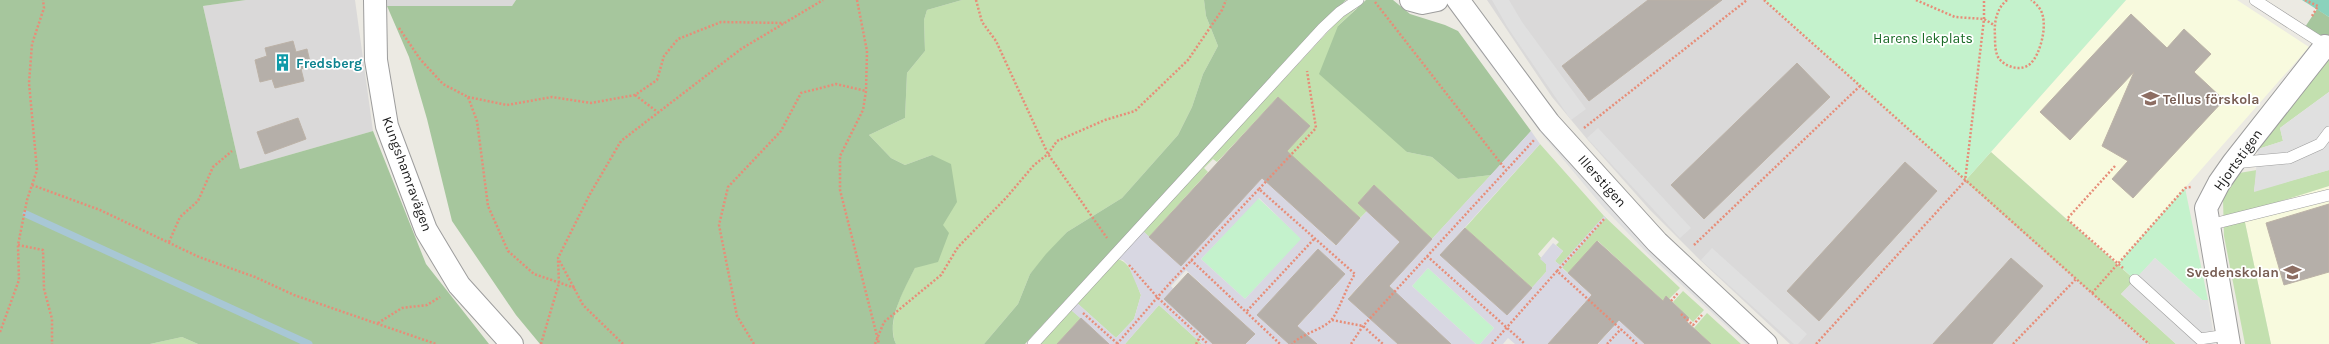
<svg xmlns="http://www.w3.org/2000/svg" width="2329" height="344" font-family="Karla,sans-serif">
<style>
.residential{fill:#dad9d9}
.education{fill:#f8fade}
.grass{fill:#c3e0af}
.forest{fill:#a6c69d}
.park{fill:#c4f2cc}
.pitch{fill:#8ad2bc}
.parking{fill:#e0e0e0}
.plaza{fill:#d8d7e2;fill-rule:evenodd}
.lines{fill:none;stroke-linecap:round;stroke-linejoin:round}
.stream{stroke:#a8c7d5;stroke-width:7}
.building{fill:#b5afa9;stroke:#bcb2a7}
.service-casing{stroke:#9d9d9d;stroke-width:12}
.minor-casing{stroke:#9d9d9d;stroke-width:24}
.path{stroke:#e78d78;stroke-width:2.5;stroke-dasharray:2 2;stroke-linecap:butt}
.service{stroke:#fff;stroke-width:11}
.minor{stroke:#fff;stroke-width:22}
.labels{text-anchor:middle;dominant-baseline:central;stroke-width:3.5;stroke-linejoin:round;paint-order:stroke}
.park-label{font-size:14px;fill:#196b26;stroke:#fff}
.culture-label{font-size:14px;font-weight:bold;fill:#0d838f;stroke:#fff;text-anchor:start}
.education-label{font-size:14px;font-weight:bold;fill:#785e54;stroke:#fff;text-anchor:start}
.street-label{font-size:14px;fill:#1c1c1c;stroke:#fff}
</style>
<rect width="100%" height="100%" fill="#eceae3"/>
<path class="residential" d="M 246,0 L 355,0 L 373,131 L 240,169 L 203,6 Z
M 387,0 L 516,0 L 512,6 L 387,6 Z
M 1487,0 L 1764,0 L 2149,344 L 1790,344 L 1700,260 L 1650,210 L 1587,139 L 1552,97 Z"/>
<path class="education" d="M 2126,0 L 2237,0 L 2309,47 L 2118,264 L 1991,152 Z
M 2329,186 L 2329,344 L 2271,344 L 2243,213 Z"/>
<path class="grass" d="M 962,0 L 1204,0 L 1206,16 L 1218,46 L 1203,74 L 1192,107 L 1178,135 L 1122,198 L 1067,232 L 1030,274 L 1018,304 L 984,344 L 896,344 C 881,313 925,251 943,225 L 932,155 L 905,165 L 891,158 L 869,135 L 905,118 L 907,73 L 925,51 L 924,20 L 927,10 Z
M 1365,0 L 1338,26 L 1407,152 L 1432,157 L 1458,179 L 1491,175 L 1432,239 L 1374,185 L 1358,203 L 1367,211 L 1360,218 L 1294,158 L 1287,151 L 1309,126 L 1278,97 L 1217,162 L 1213,159 L 1204,168 L 1208,172 L 1149,237 L 1143,231 L 1337,22 Z
M 2329,48 L 2329,92 L 2280,128 L 2283,141 L 2258,149 Z
M 1540,144 L 1604,216 L 1680,288 L 1669,299 L 1666,296 L 1663,301 L 1598,241 L 1568,273 L 1555,261 L 1563,251 L 1556,245 L 1559,242 L 1553,237 L 1538,254 L 1546,264 L 1546,272 L 1532,288 L 1465,228 Z
M 1991,152 L 2135,280 L 2121,294 L 2176,344 L 2149,344 L 1965,181 Z
M 2257,170 L 2254,191 L 2329,170 L 2329,186 L 2243,213 L 2271,344 L 2245,344 L 2224,236 L 2223,199 L 2229,185 L 2239,173 Z
M 1117,259 C 1131,261 1136,283 1141,295 L 1134,319 L 1116,338 L 1077,303 Z
M 1683,291 L 1704,310 L 1693,322 L 1673,302 Z
M 1159,305 L 1202,344 L 1125,344 Z
M 1071,310 L 1081,318 L 1057,344 L 1040,344 Z
M 1707,313 L 1741,344 L 1711,344 L 1694,328 Z
M 182,337 L 198,344 L 150,344 Z"/>
<path class="forest" d="M 0,0 L 246,0 L 203,6 L 240,169 L 373,131 L 426,264 L 489,344 L 198,344 L 182,337 L 150,344 L 0,344 Z
M 516,0 L 962,0 L 927,10 L 924,20 L 925,51 L 907,73 L 905,118 L 869,135 L 891,158 L 905,165 L 932,155 L 951,164 L 957,202 L 943,225 L 949,233 L 938,262 L 915,268 C 905,288 885,322 896,344 L 540,344 L 516,315 L 452,221 L 427,119 L 409,57 L 387,6 L 512,6 Z
M 1204,0 L 1346,0 L 1321,24 L 1025,344 L 984,344 L 1018,304 L 1030,274 L 1046,254 L 1067,232 L 1122,198 L 1178,135 L 1192,107 L 1203,74 L 1218,46 L 1206,16 Z
M 1366,0 L 1393,0 L 1410,14 L 1445,25 L 1458,31 L 1531,131 L 1491,175 L 1458,179 L 1432,157 L 1407,152 L 1319,74 L 1338,26 Z
M 2317,9 L 2329,17 L 2329,48 L 2303,30 Z"/>
<path class="park" d="M 1764,0 L 2126,0 L 1965,181 Z
M 2185,188 L 2208,300 L 2202,300 L 2155,258 L 2135,280 L 2118,264 Z
M 1258,198 L 1302,239 L 1245,299 L 1201,259 Z
M 1428,268 L 1494,328 L 1480,344 L 1476,344 L 1412,286 Z"/>
<path class="pitch" d="M 2302,0 L 2329,0 L 2329,17 Z"/>
<path class="parking" d="M 1492,0 L 1509,0 L 1522,22 L 1586,109 L 1571,120 L 1508,28 Z
M 1475,25 L 1760,344 L 1746,344 L 1648,254 L 1603,207 L 1541,133 L 1465,31 Z
M 2329,92 L 2329,170 L 2254,192 L 2258,149 L 2283,141 L 2280,128 Z
M 1598,128 L 1691,228 L 1680,238 L 1587,138 Z
M 1712,248 L 1807,334 L 1798,344 L 1794,344 L 1701,260 Z
M 2155,258 L 2202,300 L 2208,300 L 2215,344 L 2176,344 L 2121,294 Z"/>
<path class="plaza" d="M 1531,131 L 1540,144 L 1440,255 L 1507,315 L 1546,272 L 1546,264 L 1540,259 L 1553,243 L 1563,251 L 1555,261 L 1560,265 L 1604,216 L 1606,218 L 1562,268 L 1645,344 L 1598,344 L 1613,327 L 1585,302 L 1548,344 L 1515,344 L 1508,338 L 1503,344 L 1480,344 L 1494,328 L 1428,268 L 1412,286 L 1476,344 L 1451,344 L 1401,298 L 1377,325 L 1398,344 L 1245,344 L 1255,334 L 1186,270 L 1171,286 L 1213,344 L 1202,344 L 1159,305 L 1125,344 L 1109,344 L 1071,310 L 1077,303 L 1116,338 L 1134,319 L 1141,295 L 1128,265 L 1123,260 L 1117,259 L 1143,231 L 1181,266 L 1287,151 L 1294,158 L 1270,185 L 1335,245 L 1367,211 L 1400,242 L 1348,298 L 1364,313 ZM 1259,198 L 1301,239 L 1245,299 L 1201,259 ZM 1318,249 L 1345,274 L 1285,340 L 1257,315 Z"/>
<g class="lines">
<path class="stream" d="M 26,214 L 309,344"/>
</g>
<path class="building" d="M 1648,0 L 1722,0 L 1589,101 L 1562,66 Z
M 2131,14 L 2167,48 L 2184,29 L 2211,54 L 2194,72 L 2224,100 L 2133,198 L 2112,179 L 2128,161 L 2102,146 L 2134,72 L 2070,140 L 2040,112 Z
M 293,41 L 296,52 L 307,49 L 311,66 L 301,69 L 304,81 L 275,88 L 272,79 L 260,82 L 255,60 L 267,56 L 265,48 Z
M 1797,63 L 1830,97 L 1704,219 L 1671,185 Z
M 1278,97 L 1310,126 L 1287,151 L 1360,218 L 1336,245 L 1262,178 L 1181,266 L 1149,237 Z
M 298,118 L 306,139 L 265,154 L 257,132 Z
M 1905,162 L 1937,191 L 1819,321 L 1787,291 Z
M 1374,185 L 1432,239 L 1389,286 L 1451,344 L 1398,344 L 1348,299 L 1400,242 L 1358,203 Z
M 2329,204 L 2329,272 L 2284,285 L 2266,223 Z
M 1465,228 L 1532,288 L 1507,315 L 1440,255 Z
M 1597,241 L 1663,301 L 1666,296 L 1689,318 L 1686,321 L 1711,344 L 1645,344 L 1619,320 L 1597,344 L 1548,344 L 1592,295 L 1568,273 Z
M 1318,249 L 1345,274 L 1297,326 L 1317,344 L 1289,344 L 1257,315 Z
M 2011,258 L 2043,286 L 1992,344 L 1933,344 Z
M 1188,273 L 1255,334 L 1245,344 L 1213,344 L 1164,299 Z
M 1081,318 L 1109,344 L 1057,344 Z"/>
<g class="lines">
<defs>
<path id="service" d="M 2255,0 L 2328,47
M 2233,163 L 2289,158 L 2320,144 L 2329,132
M 2209,225 L 2329,195
M 2135,280 L 2200,339 L 2227,335
M 1033,344 L 1323,28 L 1340,12 L 1358,0"/>
<path id="minor" d="M 375,0 L 376,60 L 387,126 L 426,230 L 459,285 L 512,344
M 1411,0 L 1422,3 L 1437,0
M 1458,0 L 1549,123 L 1657,242 L 1766,344
M 2229,344 L 2206,208 L 2219,183 L 2233,163 L 2325,46"/>
</defs>
<use href="#service" class="service-casing"/>
<use href="#minor" class="minor-casing"/>
<path class="path" d="M 857,0 L 867,51 L 866,91 L 863,110 L 840,156 L 840,190 L 879,344
M 976,0 L 982,22 L 996,41 L 1048,154 L 1107,238
M 1764,0 L 2149,344
M 1916,0 L 1955,17 L 1984,19 L 1994,25
M 2007,0 C 1996,9 1994,23 1995,36 C 1995,43 1995,51 1998,57 C 2004,67 2021,72 2030,64 C 2040,55 2046,30 2043,17 C 2042,10 2037,4 2031,0
M 2305,0 L 2318,6 L 2312,16
M 1375,2 L 1506,170
M 399,28 L 420,59 L 443,84 L 468,97 L 477,121 L 488,206 L 508,251 L 534,274 L 575,288
M 635,95 L 659,113
M 468,97 L 507,105 L 552,97 L 591,103 L 635,95 L 657,80 L 664,56 L 678,39 L 721,22 L 784,23
M 1584,128 L 1747,0
M 2115,166 L 2067,219 L 2123,268
M 32,185 L 100,210 L 199,257 L 255,277 L 294,295 L 436,344
M 1259,189 L 1316,128 L 1307,71
M 169,242 L 180,217 L 198,201 L 213,167 L 232,151
M 18,245 L 43,250 L 44,289 L 52,319 L 52,344
M 1694,245 L 1860,86
M 1427,256 L 1525,344
M 1191,260 L 1280,344
M 1129,265 L 1158,298 L 1208,344
M 1557,271 L 1605,218
M 2092,293 L 2185,188 L 2191,187
M 1671,301 L 1678,293
M 1247,311 L 1315,238
M 1083,313 L 1118,344
M 1681,314 L 1693,325 L 1702,315
M 1332,320 L 1363,326 L 1383,344
M 378,323 L 402,308 L 427,305 L 440,297
M 0,332 L 19,280 L 18,245 L 27,200 L 37,170 L 29,83 L 32,44 L 44,8 L 43,0
M 541,344 L 559,283 L 558,259
M 623,344 L 583,305 L 558,258 L 590,194 L 621,141 L 741,49 L 823,0
M 754,344 L 737,316 L 719,225 L 728,187 L 781,131 L 801,93 L 836,84 L 866,91
M 875,344 L 884,322 L 941,275 L 958,247 L 1006,198 L 1034,165 L 1048,154 L 1057,141 L 1105,120 L 1135,111 L 1188,60 L 1222,10 L 1226,0
M 1117,344 L 1169,284 L 1259,189 L 1355,274 C 1346,287 1340,309 1332,319 C 1325,329 1303,333 1292,344
M 1196,344 L 1200,337
M 1351,344 L 1363,326 L 1535,139
M 1492,344 L 1557,271 L 1637,344
M 1607,344 L 1621,329
M 1816,344 L 1965,181 L 1984,19 L 1984,0
M 2013,344 L 2076,279"/>
<use href="#service" class="service"/>
<use href="#minor" class="minor"/>
</g>
<defs>
<symbol id="building-bare" viewBox="-9 -9 18 18"><path d="M-4-6H4V6H1V3H-1V6H-4ZM-2.5-4.3h1.7v1.8h-1.7ZM.8-4.3h1.7v1.8H.8ZM-2.5-1h1.7V.8h-1.7ZM.8-1h1.7V.8H.8Z" fill="#0f9aa8" stroke="#fff" stroke-width="2.5" paint-order="stroke"/></symbol>
<symbol id="school-bare" viewBox="-9 -9 18 18"><path d="M0-5L7-2L0 1L-7-2ZM-4 1L0 2.5L4 1V4Q0 6-4 4Z" fill="#8d6e63" stroke="#fff" stroke-width="2.5" paint-order="stroke"/></symbol>
</defs>
<g fill-rule="evenodd">
<use href="#building-bare" x="270" y="50" width="25" height="25"/>
<use href="#school-bare" x="2138" y="86" width="25" height="25"/>
<use href="#school-bare" x="2280" y="260" width="25" height="25"/>
</g>
<g class="labels">
<g class="park-label">
<text x="1923" y="38">Harens lekplats</text>
</g>
<g class="culture-label">
<text x="296" y="63">Fredsberg</text>
</g>
<g class="education-label">
<text x="2163" y="99">Tellus förskola</text>
<text x="2279" y="272" text-anchor="end">Svedenskolan</text>
</g>
<g class="street-label">
<text transform="translate(2238 160) rotate(-54)">Hjortstigen</text>
<text transform="translate(407 174) rotate(70)">Kungshamravägen</text>
<text transform="translate(1602 181) rotate(48)">Illerstigen</text>
</g>
</g>
</svg>
